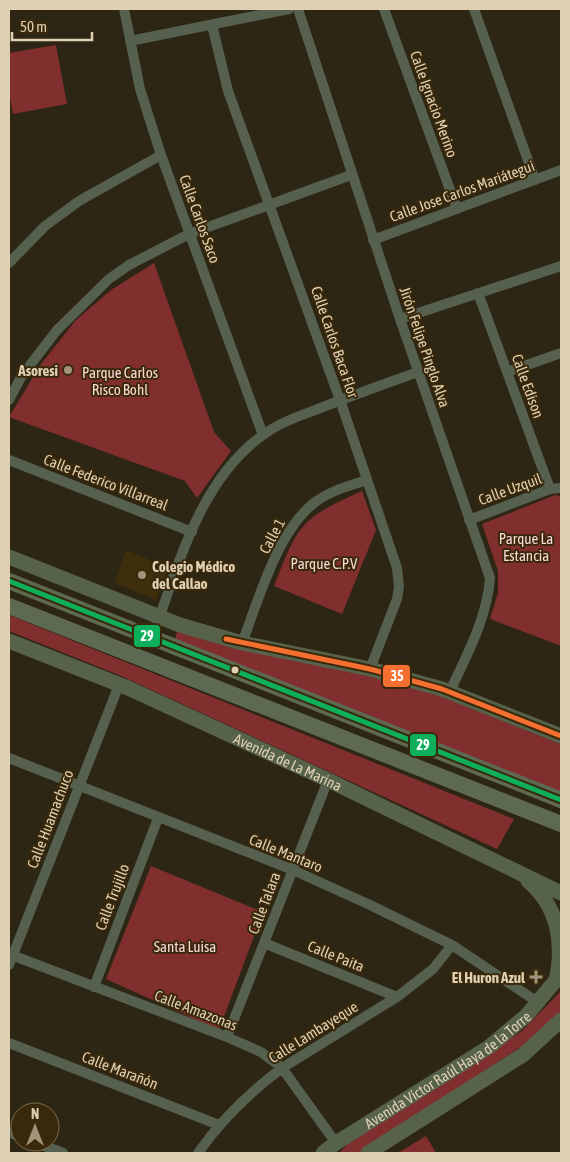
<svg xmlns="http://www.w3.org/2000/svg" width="570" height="1162" font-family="'Asap Condensed',sans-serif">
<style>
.built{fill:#3e2e0b}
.green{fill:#812e2e}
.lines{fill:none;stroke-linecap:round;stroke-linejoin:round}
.street{stroke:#56604e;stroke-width:10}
.secondary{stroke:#57624b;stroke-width:15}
.primary{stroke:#5d6951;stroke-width:16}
.bus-1-casing{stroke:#39290a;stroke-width:9}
.bus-2-casing{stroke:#39290a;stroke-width:9}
.bus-1{stroke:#0daf5c;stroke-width:5}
.bus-2{stroke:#f46f30;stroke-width:5}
.poi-dot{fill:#a2947b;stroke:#39290a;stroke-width:2}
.bus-dot{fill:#e0d0b3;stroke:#39290a;stroke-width:2}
.labels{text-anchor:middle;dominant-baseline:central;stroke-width:4;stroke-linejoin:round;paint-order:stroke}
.street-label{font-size:15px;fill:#e0d0b3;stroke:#39290a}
.poi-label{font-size:15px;font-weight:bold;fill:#e0d0b3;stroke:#39290a;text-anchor:end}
.park-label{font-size:15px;fill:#fad8d6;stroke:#39290a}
.line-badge{stroke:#39290a;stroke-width:2}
.badge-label{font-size:14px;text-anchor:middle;font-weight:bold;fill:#fff}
</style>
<rect width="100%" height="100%" fill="#2e2614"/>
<path class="built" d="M 126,550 L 169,568 L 156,600 L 115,583 Z"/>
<path class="green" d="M 56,45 L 67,104 L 13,114 L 9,92 L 9,53 Z
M 154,263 L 214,432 L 231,451 L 197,498 L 185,481 L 9,417 L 41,364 L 76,320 L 111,290 Z
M 362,491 L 376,530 L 342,614 L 274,586 C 281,569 288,548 298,533 C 313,511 339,502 362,491 Z
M 555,495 L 561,496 L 561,646 L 490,619 L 498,593 L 498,571 L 482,524 Z
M 9,615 L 514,819 L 497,849 L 121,676 L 9,631 Z
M 177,631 L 370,675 L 443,697 L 561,744 L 561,792 L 175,641 Z
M 151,866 L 263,912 L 219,1030 L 106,979 Z
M 561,991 L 561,1012 L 539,1035 L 360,1153 L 339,1153 L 349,1143 L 522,1031 Z
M 426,1136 L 436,1153 L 398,1153 Z"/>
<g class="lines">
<path class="street" d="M 124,9 L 140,89 L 161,155 L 263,435
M 298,9 L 400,319 L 490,578 C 487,618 467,655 450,691
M 384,9 L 457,209
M 474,9 L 535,180
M 212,25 L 228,91 L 340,400 L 397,568 L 399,587 L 397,599 L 370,669
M 130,41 L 289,9
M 373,240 L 561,170
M 9,263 L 45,226 L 79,201 L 161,155
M 478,293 L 550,489
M 400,319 L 561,266
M 507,372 L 561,353
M 9,400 L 21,377 L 57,330 L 109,279 L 129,265 L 189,234 L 351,175
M 9,460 L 192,532
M 469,520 L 550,489 L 561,488
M 152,639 C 177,569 199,480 263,435 C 279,423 299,416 318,409 C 351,396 384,384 418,372
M 242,643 C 259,599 277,532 314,503 C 329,491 349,486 367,480
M 9,758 L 293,870 L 370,905 L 452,945 L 539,1003
M 264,943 L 397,997
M 9,954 L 227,1037 L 261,1052 L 282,1068 L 336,1143
M 9,965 L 119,685
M 94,987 L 158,818
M 227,1037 L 328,780
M 9,1043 L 219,1125
M 9,1132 L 20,1137
M 34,1142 L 63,1153
M 198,1153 C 221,1120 250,1092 282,1068 L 397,997 L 433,969 L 452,945"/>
<g class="secondary">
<path d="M 9,557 L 180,625 L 242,643 L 370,669 L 442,689 L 561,736"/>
<path id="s1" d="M 9,641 L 128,688 L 328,780 L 561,893"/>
<path d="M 528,881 C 559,907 564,945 556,981"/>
<path id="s2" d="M 323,1153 L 336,1143 L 489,1047 L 526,1016 L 561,974"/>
<path d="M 368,1153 L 523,1055 L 561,1020"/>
</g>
<path class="primary" d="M 9,581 L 561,800
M 9,606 L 561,824"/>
<defs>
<path id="bus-1" d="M 9,581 L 561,800"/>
<path id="bus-2" d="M 226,639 L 370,669 L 442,689 L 561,736"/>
</defs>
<use href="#bus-1" class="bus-1-casing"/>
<use href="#bus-2" class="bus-2-casing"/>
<use href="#bus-1" class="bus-1"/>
<use href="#bus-2" class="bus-2"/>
</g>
<g class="poi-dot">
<circle cx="68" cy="370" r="5"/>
<circle cx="142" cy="575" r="5"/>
<path d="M533.5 969.5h5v5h5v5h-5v5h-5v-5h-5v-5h5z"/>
</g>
<circle class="bus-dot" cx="235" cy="670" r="4.5"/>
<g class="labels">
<g class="street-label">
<text transform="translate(434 104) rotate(70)">Calle Ignacio Merino</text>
<text transform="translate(462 191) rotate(-20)">Calle Jose Carlos Mariátegui</text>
<text transform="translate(200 219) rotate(70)">Calle Carlos Saco</text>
<text transform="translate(335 342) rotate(71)">Calle Carlos Baca Flor</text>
<text transform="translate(425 347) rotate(71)">Jirón Felipe Pinglo Alva</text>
<text transform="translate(528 386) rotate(70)">Calle Edison</text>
<text transform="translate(106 482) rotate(21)">Calle Federico Villarreal</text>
<text transform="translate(510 489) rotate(-20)">Calle Uzquil</text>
<text transform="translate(272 536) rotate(-62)">Calle 1</text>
<text stroke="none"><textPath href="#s1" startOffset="304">Avenida de La Marina</textPath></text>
<text transform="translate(50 819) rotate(-69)">Calle Huamachuco</text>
<text transform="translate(286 853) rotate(22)">Calle Mantaro</text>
<text transform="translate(112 897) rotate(-69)">Calle Trujillo</text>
<text transform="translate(264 903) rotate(-69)">Calle Talara</text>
<text transform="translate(336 956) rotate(22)">Calle Paita</text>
<text transform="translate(196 1010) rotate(21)">Calle Amazonas</text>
<text transform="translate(313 1032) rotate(-32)">Calle Lambayeque</text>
<text stroke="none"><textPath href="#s2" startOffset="150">Avenida Víctor Raúl Haya de la Torre</textPath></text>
<text transform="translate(120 1070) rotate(21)">Calle Marañón</text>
</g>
<g class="poi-label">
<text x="58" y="370">Asoresi</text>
<text x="152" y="566" text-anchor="start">Colegio Médico<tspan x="152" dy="17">del Callao</tspan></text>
<text x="525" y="977">El Huron Azul</text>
</g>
<g class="park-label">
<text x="120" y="372">Parque Carlos<tspan x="120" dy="17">Risco Bohl</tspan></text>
<text x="526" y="538">Parque La<tspan x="526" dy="17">Estancia</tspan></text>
<text x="324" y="563">Parque C.P.V</text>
<text x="185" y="946">Santa Luisa</text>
</g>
</g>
<g class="line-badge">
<rect x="133" y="624" width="28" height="24" rx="5" fill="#0daf5c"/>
<rect x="382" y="664" width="29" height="24" rx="5" fill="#f46f30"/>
<rect x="409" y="733" width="28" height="24" rx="5" fill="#0daf5c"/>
</g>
<g class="badge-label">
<text x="147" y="641">29</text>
<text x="397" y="681">35</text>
<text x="423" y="750">29</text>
</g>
<rect width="570" height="1162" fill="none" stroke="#e0d0b3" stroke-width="20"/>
<g transform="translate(35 1127)"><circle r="24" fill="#39290a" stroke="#7c6c4e"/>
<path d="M0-4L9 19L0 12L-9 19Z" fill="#a2947b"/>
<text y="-8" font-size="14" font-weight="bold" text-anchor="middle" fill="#e0d0b3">N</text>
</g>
<path d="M12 32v8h80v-8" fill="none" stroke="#e0d0b3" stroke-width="2.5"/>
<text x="20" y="32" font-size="15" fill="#e0d0b3" stroke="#39290a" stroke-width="4" paint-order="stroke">50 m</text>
</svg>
